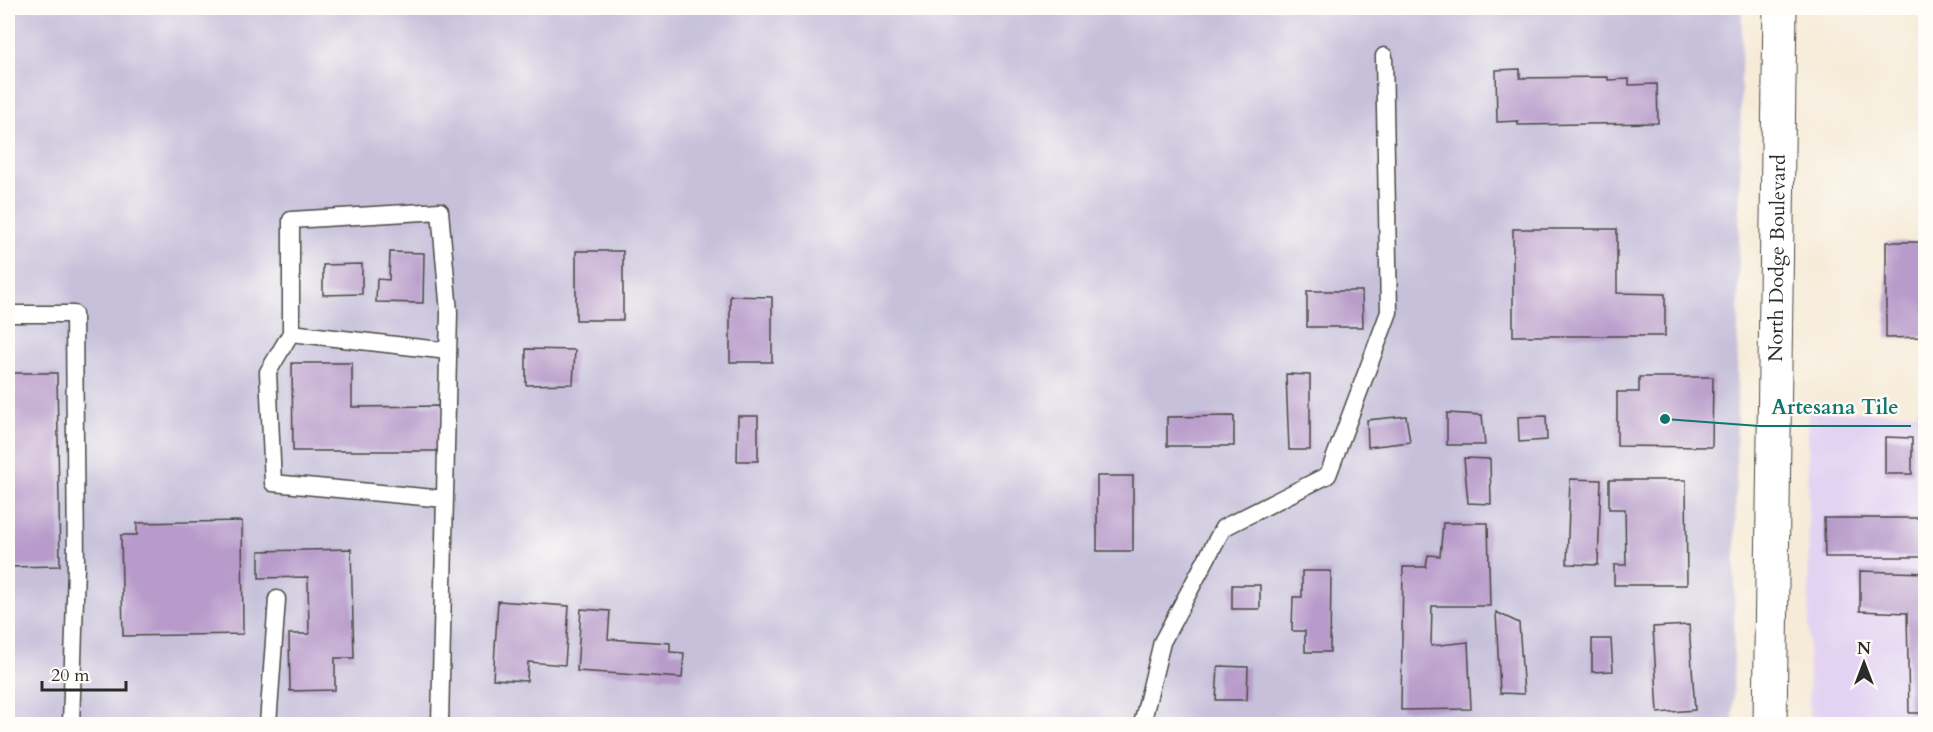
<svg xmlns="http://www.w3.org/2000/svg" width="1933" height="732" font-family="Cardo,serif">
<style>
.built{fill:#e3d3f2}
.industrial{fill:#c6c0da}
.building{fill:#b89bca}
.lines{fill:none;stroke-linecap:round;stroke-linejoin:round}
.service-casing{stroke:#494845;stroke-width:19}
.tertiary-casing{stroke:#494845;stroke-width:35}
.service{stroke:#fff;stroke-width:16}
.tertiary{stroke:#fff;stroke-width:33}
.labels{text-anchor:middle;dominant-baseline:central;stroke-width:4.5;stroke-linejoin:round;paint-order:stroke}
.street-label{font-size:20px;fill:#2b2b2b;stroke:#fdfcf7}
.leader{fill:none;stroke:#0f766e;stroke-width:2}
.callout-dot{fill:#0f766e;stroke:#fdfcf7;stroke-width:2}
.callout-label{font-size:21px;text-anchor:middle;font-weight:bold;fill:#0f766e;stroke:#fdfcf7;stroke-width:4.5;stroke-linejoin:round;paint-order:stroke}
</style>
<rect width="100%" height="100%" fill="#fdfcf7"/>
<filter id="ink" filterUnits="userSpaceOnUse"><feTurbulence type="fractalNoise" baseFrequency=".0167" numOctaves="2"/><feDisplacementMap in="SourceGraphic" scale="12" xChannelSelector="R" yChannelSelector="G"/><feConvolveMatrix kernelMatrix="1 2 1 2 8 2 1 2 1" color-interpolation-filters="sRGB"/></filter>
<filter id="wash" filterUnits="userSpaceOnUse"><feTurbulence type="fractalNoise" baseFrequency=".008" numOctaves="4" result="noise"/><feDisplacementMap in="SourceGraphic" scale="24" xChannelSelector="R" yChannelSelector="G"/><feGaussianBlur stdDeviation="1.35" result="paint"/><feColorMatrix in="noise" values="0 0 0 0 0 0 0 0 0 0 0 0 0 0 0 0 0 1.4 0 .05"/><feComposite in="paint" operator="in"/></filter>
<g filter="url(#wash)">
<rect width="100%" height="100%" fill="#f6ebd8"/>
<path class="built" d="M 1808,412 L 1925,413 L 1925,724 L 1818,724 L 1809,714 Z"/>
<path class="industrial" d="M 8,8 L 1742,8 L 1733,724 L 8,724 Z"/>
<g id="blocks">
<path class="building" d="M 1520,69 L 1520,78 L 1608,77 L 1608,80 L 1629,79 L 1629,85 L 1657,84 L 1658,123 L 1518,125 L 1518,121 L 1497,122 L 1496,70 Z
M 1513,229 L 1617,229 L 1617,293 L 1665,294 L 1665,336 L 1513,336 Z
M 1886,242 L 1926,242 L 1926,337 L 1886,338 Z
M 576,251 L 623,251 L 623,320 L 576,320 Z
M 390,252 L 424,253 L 423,303 L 376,302 L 377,279 L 389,280 Z
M 362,264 L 362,294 L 323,295 L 323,265 Z
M 1307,291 L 1362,291 L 1363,327 L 1307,327 Z
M 730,296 L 772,297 L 772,362 L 730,362 Z
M 526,349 L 575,350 L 573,384 L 526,385 Z
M 292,363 L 352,363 L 352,407 L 441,406 L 441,451 L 293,451 Z
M 8,373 L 57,373 L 60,566 L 8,567 Z
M 1286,374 L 1310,375 L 1310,450 L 1289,450 Z
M 1639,377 L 1713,377 L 1712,447 L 1617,446 L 1617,392 L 1639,392 Z
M 1447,413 L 1482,415 L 1485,445 L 1447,445 Z
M 738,416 L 758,416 L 758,461 L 737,461 Z
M 1234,416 L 1234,446 L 1167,446 L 1167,417 Z
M 1406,416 L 1410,442 L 1368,447 L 1367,420 Z
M 1546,416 L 1547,440 L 1519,442 L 1518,417 Z
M 1919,418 L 1926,418 L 1926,457 L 1922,457 Z
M 1885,437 L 1912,438 L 1912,474 L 1885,474 Z
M 1464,458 L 1490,459 L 1491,504 L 1468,503 Z
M 1097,476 L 1133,476 L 1133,551 L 1097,551 Z
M 1570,479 L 1601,480 L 1598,565 L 1567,564 Z
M 1609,480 L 1686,480 L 1687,585 L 1614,585 L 1614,565 L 1626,565 L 1625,509 L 1609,509 Z
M 1824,518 L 1926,518 L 1926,557 L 1825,557 Z
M 242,521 L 243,634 L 123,636 L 121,535 L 137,535 L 137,523 Z
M 1443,523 L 1488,523 L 1490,606 L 1432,606 L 1431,646 L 1468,642 L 1471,709 L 1401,710 L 1403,567 L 1426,567 L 1428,555 L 1440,556 Z
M 351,549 L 354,658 L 335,658 L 335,690 L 290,691 L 289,634 L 309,634 L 308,577 L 259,578 L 259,551 Z
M 1302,571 L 1331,571 L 1330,652 L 1305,652 L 1305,631 L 1292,631 L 1293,597 L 1302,597 Z
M 1860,571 L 1926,573 L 1926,713 L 1909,713 L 1907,613 L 1860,611 Z
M 1232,585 L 1260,585 L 1260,609 L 1232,609 Z
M 498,601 L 569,606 L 565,665 L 528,662 L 527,681 L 493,679 Z
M 581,609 L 610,611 L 608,639 L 670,643 L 670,652 L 684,653 L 682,678 L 577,671 Z
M 1496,612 L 1519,623 L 1524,694 L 1500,693 Z
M 1689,625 L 1695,710 L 1658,713 L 1653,627 Z
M 1592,639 L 1611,639 L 1613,671 L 1592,672 Z
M 1218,666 L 1248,667 L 1247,700 L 1216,700 Z"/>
</g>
</g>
<g filter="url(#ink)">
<use href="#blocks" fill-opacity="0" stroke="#494845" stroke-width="1.5"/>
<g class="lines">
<defs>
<path id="service" d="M 8,314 L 74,314 L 76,567 L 71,724
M 291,333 L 448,351
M 268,724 L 277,599
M 440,724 L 449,312 L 440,211 L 291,220 L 291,333 L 268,372 L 273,483 L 445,499
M 1142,724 L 1162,642 L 1223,528 L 1328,475 L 1389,312 L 1384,56"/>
<g id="tertiary">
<path id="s1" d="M 1770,724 L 1780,8"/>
</g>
</defs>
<use href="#service" class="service-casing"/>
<use href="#tertiary" class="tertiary-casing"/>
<use href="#service" class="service"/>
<use href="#tertiary" class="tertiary"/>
</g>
</g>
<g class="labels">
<g class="street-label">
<text stroke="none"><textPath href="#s1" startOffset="466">North Dodge Boulevard</textPath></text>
</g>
</g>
<path class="leader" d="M1665 419L1759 426H1911"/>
<circle class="callout-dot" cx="1665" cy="419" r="6"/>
<g class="callout-label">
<text x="1835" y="414">Artesana Tile</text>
</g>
<rect width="1933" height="732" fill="none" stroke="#fdfcf7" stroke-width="30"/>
<g transform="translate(1864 663)" stroke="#fdfcf7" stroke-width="4.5" paint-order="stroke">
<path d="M0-4.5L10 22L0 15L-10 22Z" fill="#2b2b2b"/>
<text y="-9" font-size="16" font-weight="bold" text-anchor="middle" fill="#2b2b2b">N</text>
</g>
<path d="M42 681v9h84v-9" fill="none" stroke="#2b2b2b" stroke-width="3"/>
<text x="51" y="681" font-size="18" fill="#2b2b2b" stroke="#fdfcf7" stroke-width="4.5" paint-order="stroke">20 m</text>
</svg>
